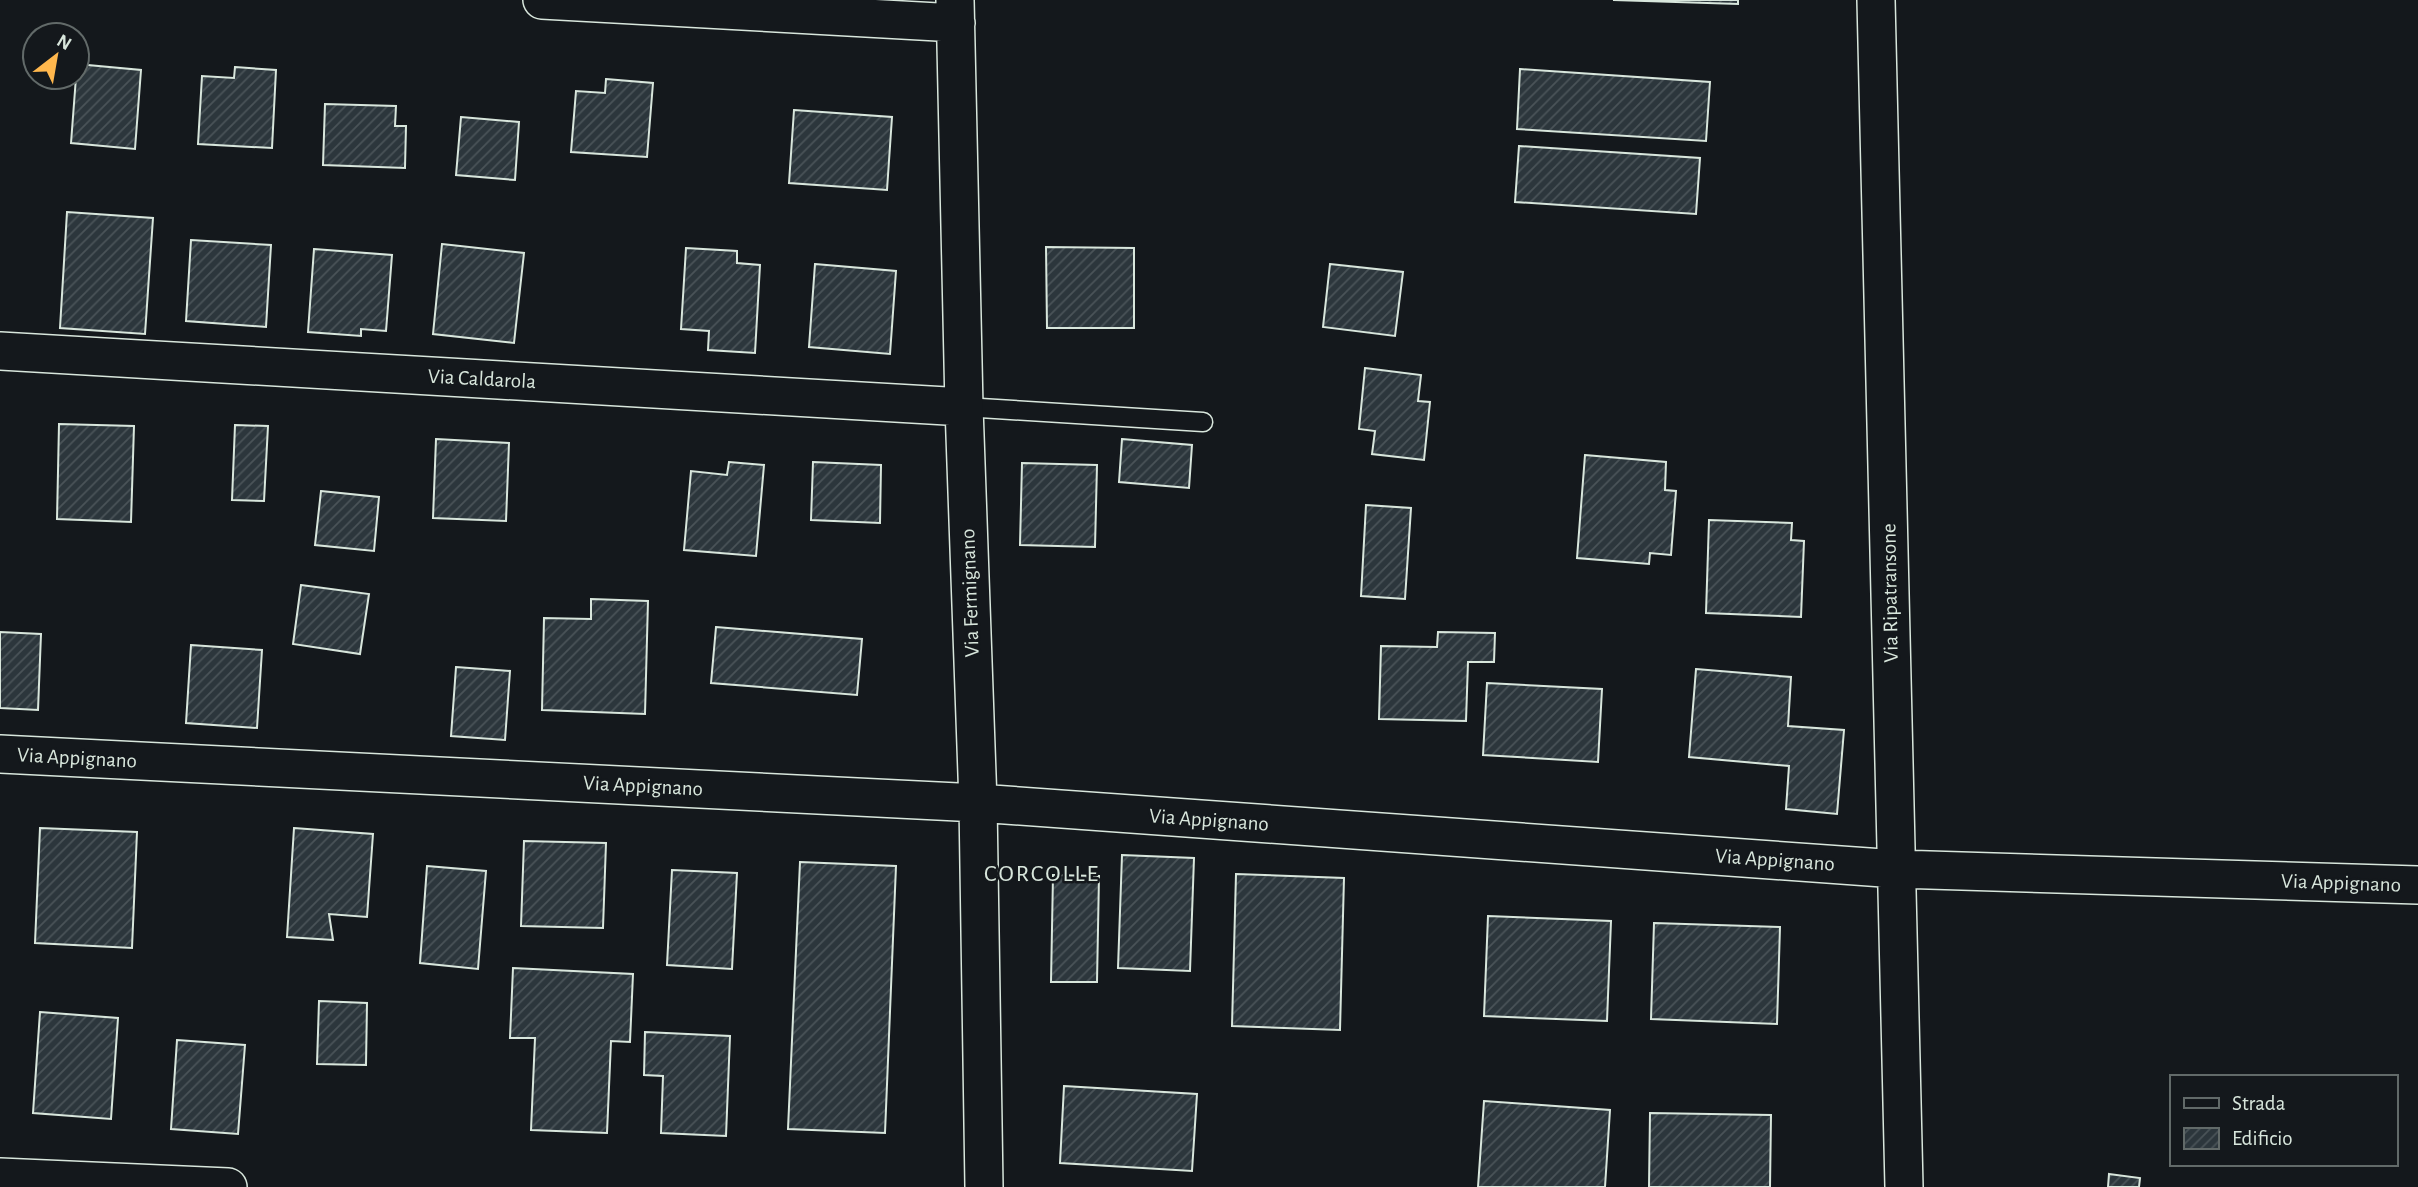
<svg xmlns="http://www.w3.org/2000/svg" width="2418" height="1187" font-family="'Alegreya Sans',sans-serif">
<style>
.building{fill:url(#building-hatch);stroke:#d8e6dc;stroke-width:2}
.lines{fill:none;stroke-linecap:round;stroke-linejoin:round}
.service-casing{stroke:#d8e6dc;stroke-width:21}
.minor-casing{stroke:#d8e6dc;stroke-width:40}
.service{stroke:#14181c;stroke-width:18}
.minor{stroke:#14181c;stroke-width:37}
.labels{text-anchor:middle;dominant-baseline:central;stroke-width:5;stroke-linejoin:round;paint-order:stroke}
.street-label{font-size:21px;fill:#d8e6dc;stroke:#14181c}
.quarter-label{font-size:24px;letter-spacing:2px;fill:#d8e6dc;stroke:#14181c}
</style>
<defs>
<pattern id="building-hatch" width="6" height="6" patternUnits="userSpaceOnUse" patternTransform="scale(1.75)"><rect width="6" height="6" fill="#2c363c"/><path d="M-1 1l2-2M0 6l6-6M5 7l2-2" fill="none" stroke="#4a5358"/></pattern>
</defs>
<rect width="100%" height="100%" fill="#14181c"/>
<path class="building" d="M 1613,0 L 1738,0 L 1738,4 Z
M 77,64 L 141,70 L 135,149 L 71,143 Z
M 235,67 L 276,70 L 272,148 L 198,144 L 202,76 L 234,78 Z
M 1520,69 L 1710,82 L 1706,141 L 1517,129 Z
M 606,79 L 653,83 L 647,157 L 571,152 L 576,91 L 605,93 Z
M 325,104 L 396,106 L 395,126 L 406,126 L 405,168 L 323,165 Z
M 794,110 L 892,117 L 887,190 L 789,183 Z
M 461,117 L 519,122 L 515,180 L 456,175 Z
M 1519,146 L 1700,158 L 1696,214 L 1515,202 Z
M 67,212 L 153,218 L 145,334 L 60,328 Z
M 191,240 L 271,245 L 266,327 L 186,321 Z
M 442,244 L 524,253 L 514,343 L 433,334 Z
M 1046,247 L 1134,248 L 1134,328 L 1047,328 Z
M 686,248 L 737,251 L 737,263 L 760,265 L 755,353 L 708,350 L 709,331 L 681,329 Z
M 314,249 L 392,255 L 386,331 L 361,329 L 361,336 L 308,332 Z
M 815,264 L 896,271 L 890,354 L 809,347 Z
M 1330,264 L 1403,272 L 1395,336 L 1323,327 Z
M 1365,368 L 1421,375 L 1418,401 L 1430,402 L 1424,460 L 1372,454 L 1375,431 L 1359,429 Z
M 59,424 L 134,426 L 131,522 L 57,519 Z
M 235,425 L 268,426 L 264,501 L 232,500 Z
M 436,439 L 509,443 L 506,521 L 433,518 Z
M 1122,439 L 1192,445 L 1189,488 L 1119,482 Z
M 1585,455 L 1666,462 L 1665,490 L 1676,491 L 1671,555 L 1650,553 L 1649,564 L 1577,558 Z
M 729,462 L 764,465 L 756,556 L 684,550 L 691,471 L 727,475 Z
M 813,462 L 881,465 L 880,523 L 811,520 Z
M 1022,463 L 1097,465 L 1095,547 L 1020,545 Z
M 321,491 L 379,497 L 374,551 L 315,545 Z
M 1366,505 L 1411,508 L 1405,599 L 1361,596 Z
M 1709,520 L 1792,523 L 1791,540 L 1804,541 L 1801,617 L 1706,613 Z
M 301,585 L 369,594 L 360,654 L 293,644 Z
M 591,599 L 648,601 L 645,714 L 542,710 L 544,618 L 591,619 Z
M 716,627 L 862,639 L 857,695 L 711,683 Z
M 0,632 L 41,634 L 38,710 L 0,708 Z
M 1438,632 L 1495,633 L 1494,662 L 1468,662 L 1466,721 L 1379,719 L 1381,646 L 1437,647 Z
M 191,645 L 262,650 L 257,728 L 186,723 Z
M 456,667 L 510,671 L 505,740 L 451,736 Z
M 1696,669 L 1791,677 L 1788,726 L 1844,730 L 1837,814 L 1786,809 L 1789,766 L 1689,757 Z
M 1487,683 L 1602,689 L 1598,762 L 1483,755 Z
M 40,828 L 137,832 L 132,948 L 35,943 Z
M 294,828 L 373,834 L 367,917 L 329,914 L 333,940 L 287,937 Z
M 524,841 L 606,843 L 603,928 L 521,926 Z
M 1122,855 L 1194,858 L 1190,971 L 1118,968 Z
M 800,862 L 896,866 L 885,1133 L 788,1129 Z
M 427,866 L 486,871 L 478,969 L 420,963 Z
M 672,870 L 737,873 L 732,969 L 667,965 Z
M 1236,874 L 1344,878 L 1340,1030 L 1232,1026 Z
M 1053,875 L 1099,876 L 1097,982 L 1051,982 Z
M 1488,916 L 1611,921 L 1607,1021 L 1484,1016 Z
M 1654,923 L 1780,927 L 1777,1024 L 1651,1019 Z
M 513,968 L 633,974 L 630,1042 L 611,1041 L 607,1133 L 531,1130 L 535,1038 L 510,1038 Z
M 319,1001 L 367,1003 L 366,1065 L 317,1064 Z
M 40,1012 L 118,1018 L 111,1119 L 33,1113 Z
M 645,1032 L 730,1036 L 726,1136 L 661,1133 L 663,1076 L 644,1075 Z
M 177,1040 L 245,1045 L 238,1134 L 171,1129 Z
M 1064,1086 L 1197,1094 L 1192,1171 L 1060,1163 Z
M 1484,1101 L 1610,1110 L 1605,1187 L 1478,1187 Z
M 1650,1113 L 1771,1115 L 1770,1187 L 1649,1187 Z
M 2109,1174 L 2140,1178 L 2139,1187 L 2108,1187 Z"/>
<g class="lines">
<defs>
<path id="service" d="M 964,407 L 1203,422"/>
<path id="minor" d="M 542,0 L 956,23
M 955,0 L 964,407 L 978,803 L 984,1187
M 1876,0 L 1904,1187
M 0,351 L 964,407
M 0,754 L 978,803 L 1897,869 L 2418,885
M 0,1177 L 228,1187"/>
</defs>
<use href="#service" class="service-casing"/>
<use href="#minor" class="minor-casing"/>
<use href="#service" class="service"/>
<use href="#minor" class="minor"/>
</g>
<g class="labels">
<g class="street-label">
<text transform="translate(482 379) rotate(3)">Via Caldarola</text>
<text transform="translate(970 593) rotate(-92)">Via Fermignano</text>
<text transform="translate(1890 593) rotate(-91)">Via Ripatransone</text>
<text transform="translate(77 758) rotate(3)">Via Appignano</text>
<text transform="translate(643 786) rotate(3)">Via Appignano</text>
<text transform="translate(1209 820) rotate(4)">Via Appignano</text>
<text transform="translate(1775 860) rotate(4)">Via Appignano</text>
<text transform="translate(2341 883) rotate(2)">Via Appignano</text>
</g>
<g class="quarter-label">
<text x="1042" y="874">CORCOLLE</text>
</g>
</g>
<rect x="2170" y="1075" width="228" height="91" fill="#14181c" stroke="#626a69" stroke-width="2"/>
<rect x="2184" y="1098" width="35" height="10" fill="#14181c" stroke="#626a69" stroke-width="2"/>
<text x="2232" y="1110" font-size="21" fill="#d8e6dc">Strada</text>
<rect x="2184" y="1128" width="35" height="21" fill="url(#building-hatch)" stroke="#626a69" stroke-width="2"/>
<text x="2232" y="1145" font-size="21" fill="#d8e6dc">Edificio</text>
<g transform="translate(56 56) rotate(31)"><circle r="33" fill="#14181c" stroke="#626a69" stroke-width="2"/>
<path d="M0-5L12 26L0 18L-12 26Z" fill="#ffb74d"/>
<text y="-10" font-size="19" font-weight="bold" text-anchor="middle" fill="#d8e6dc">N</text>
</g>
</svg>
